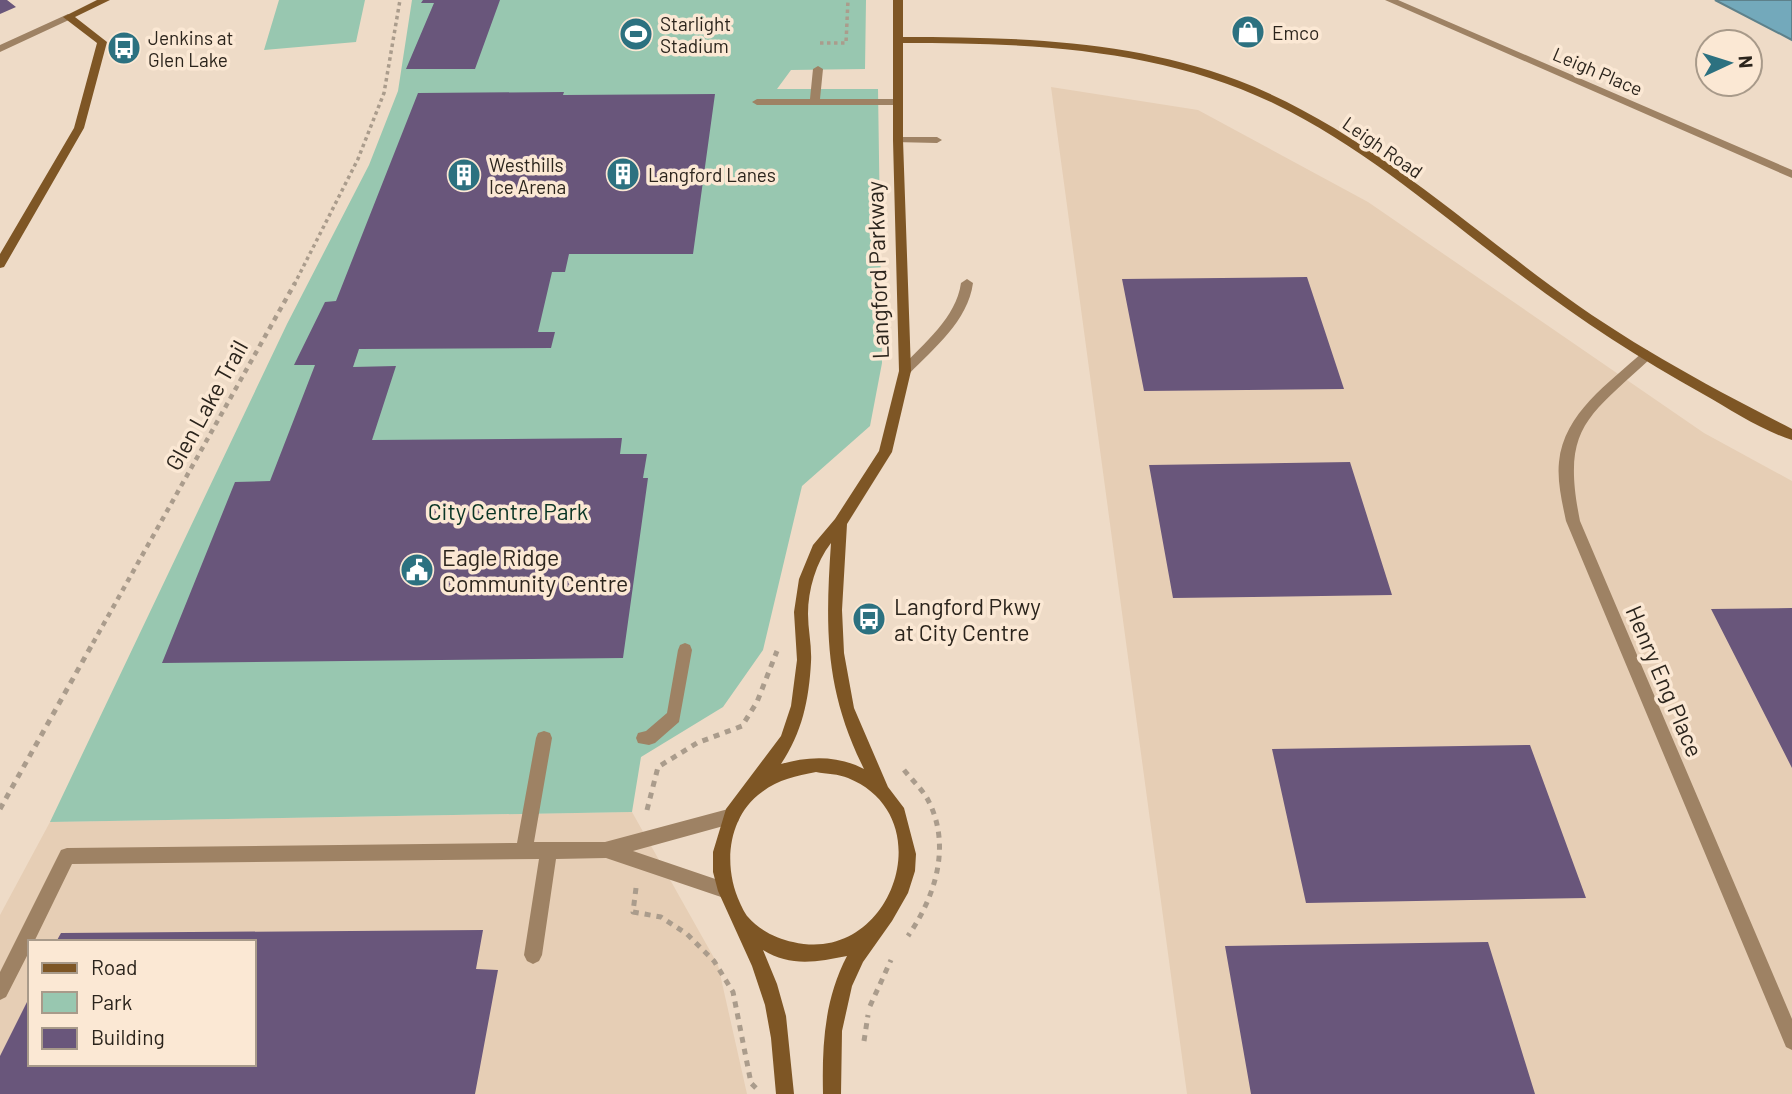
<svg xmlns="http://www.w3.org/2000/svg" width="1792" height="1094" font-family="Barlow,sans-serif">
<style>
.built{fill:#e6ceb5;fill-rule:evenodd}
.green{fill:#98c7b0}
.water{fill:#73a9bb;stroke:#5d818b;stroke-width:2}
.building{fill:#69567b}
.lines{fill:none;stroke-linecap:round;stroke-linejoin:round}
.path-far2{stroke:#aa9c8c;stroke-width:3.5;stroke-dasharray:3.5 3.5;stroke-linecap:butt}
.path-far1{stroke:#aa9c8c;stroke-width:4.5;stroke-dasharray:5 5;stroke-linecap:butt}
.path{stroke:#aa9c8c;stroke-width:5;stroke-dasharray:6 6;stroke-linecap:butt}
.lane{fill:#9e8264;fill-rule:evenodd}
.street{fill:#9e8264;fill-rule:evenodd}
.secondary{fill:#7e5625;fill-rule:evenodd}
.labels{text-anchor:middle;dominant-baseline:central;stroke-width:7;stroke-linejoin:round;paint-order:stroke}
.far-poi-label{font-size:19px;fill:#2b241c;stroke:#fbe8d4;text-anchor:start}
.far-street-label{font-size:19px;fill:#2b241c;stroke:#fbe8d4}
.street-label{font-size:23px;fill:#2b241c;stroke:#fbe8d4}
.park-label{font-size:23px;fill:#093525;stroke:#fbe8d4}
.poi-label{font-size:23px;fill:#2b241c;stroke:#fbe8d4;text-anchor:start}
</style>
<rect width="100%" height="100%" fill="#eedbc7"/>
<path class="built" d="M 1051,87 L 1198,110 L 1368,202 L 1704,433 L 1792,481 L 1792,1094 L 1187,1094 Z
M 632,812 L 718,965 L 747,1094 L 0,1094 L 0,915 L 50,822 ZM 30,942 L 254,942 L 254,1064 L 30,1064 Z"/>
<path class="green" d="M 279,0 L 365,0 L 356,42 L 264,50 Z
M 412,0 L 866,0 L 865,69 L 791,70 L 777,89 L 878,89 L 882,363 L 870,426 L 802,486 L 763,650 L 723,707 L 641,757 L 632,812 L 50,822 L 287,324 L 369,165 L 398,91 Z"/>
<path class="water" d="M 1715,0 L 1792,0 L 1792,40 Z"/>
<path class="building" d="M 0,0 L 7,0 L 16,7 L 0,14 Z
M 423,0 L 500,0 L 475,69 L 406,69 L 434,3 L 421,3 Z
M 564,92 L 563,95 L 715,94 L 693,254 L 569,254 L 565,272 L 552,272 L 538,332 L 555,332 L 551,348 L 359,349 L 353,367 L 396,366 L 372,440 L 622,438 L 620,454 L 647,454 L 643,478 L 648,478 L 623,658 L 162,663 L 235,482 L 270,481 L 315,365 L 294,365 L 325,302 L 336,301 L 418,93 Z
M 1307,277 L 1344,389 L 1144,391 L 1122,279 Z
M 1350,462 L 1392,595 L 1173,598 L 1149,465 Z
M 1792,608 L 1792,768 L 1711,609 Z
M 1530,745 L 1586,898 L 1306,903 L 1272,749 Z
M 483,930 L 476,969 L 498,970 L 475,1094 L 0,1094 L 0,1056 L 30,996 L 30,1064 L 254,1064 L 254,942 L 56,942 L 61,933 Z
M 1488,942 L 1535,1094 L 1251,1094 L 1225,946 Z"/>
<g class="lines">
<path class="path-far2" d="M 820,43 L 846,43 L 848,0
M 294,285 L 358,159 L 384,93 L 400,0"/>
<path class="path-far1" d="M 93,643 L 295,283"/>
<path class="path" d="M 904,770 C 912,780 922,789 928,800 C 952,846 935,897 908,936
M 0,809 L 94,641
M 647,810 L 658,767 L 697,743 L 742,726 L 757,702 L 777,651
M 636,888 L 633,912 L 661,917 L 687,934 L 714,961 L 733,992 L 751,1083 L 756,1088
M 870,1006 L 891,960
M 864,1041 L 868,1015"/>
<path class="lane" d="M 818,66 L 823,69 L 820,99 L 897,99 L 902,102 L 897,105 L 757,105 L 752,102 L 757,99 L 810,99 L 813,69 Z
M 898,137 L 937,137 L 942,140 L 937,143 L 894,142 L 894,138 Z
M 967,279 L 973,283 C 968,321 934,348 909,374 L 901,374 L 899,371 L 901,368 C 924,343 956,318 961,283 Z
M 685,643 L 690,645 L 692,650 L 679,722 L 655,743 L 649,745 L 638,743 L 636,738 L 638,733 L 646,731 L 667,713 L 678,650 L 680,645 Z
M 544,731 L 550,733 L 552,738 L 534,842 L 605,842 L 732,808 L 738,810 L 740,816 L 738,822 L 633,851 L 730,884 L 732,890 L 730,896 L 724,898 L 606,858 L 556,859 L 542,955 L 539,961 L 533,964 L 527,961 L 524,955 L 539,859 L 72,864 L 34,942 L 30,942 L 30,950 L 6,997 L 0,1000 L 0,972 L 61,850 L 67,848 L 517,843 L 536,738 L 538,733 Z"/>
<path class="street" d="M 1385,0 L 1398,0 L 1792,170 L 1792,178 Z
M 68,14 L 71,15 L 71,19 L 0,52 L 0,45 Z
M 1647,350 L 1653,355 L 1651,358 C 1587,418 1561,427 1580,521 L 1792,1019 L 1792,1050 L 1786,1047 L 1566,521 C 1562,502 1557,481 1559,462 C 1564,413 1609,383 1643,352 Z"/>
<path class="secondary" d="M 97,0 L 110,0 L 75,17 L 107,42 L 84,128 L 4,267 L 0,268 L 0,254 L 74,128 L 97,43 L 63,17 Z
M 893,0 L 903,0 L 903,37 C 1015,37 1131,40 1237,80 C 1355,125 1451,212 1551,286 C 1626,342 1708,386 1792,429 L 1792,440 C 1761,430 1731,410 1703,394 C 1635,356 1571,314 1509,266 C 1434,209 1360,145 1275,104 C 1159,48 1030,43 903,43 L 903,140 L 911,371 L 892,452 L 847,524 L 842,610 L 844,653 L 854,708 L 888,787 L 904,808 L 916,854 L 915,871 L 908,893 L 892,921 L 863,962 L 852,986 L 842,1031 L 841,1094 L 823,1094 C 822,1046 824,1000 847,956 C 817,962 790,967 763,950 L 777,984 L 786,1016 L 794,1094 L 776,1094 L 771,1038 L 765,1005 L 752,966 L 718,891 L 713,872 L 713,852 L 726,809 L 781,736 L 791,706 L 797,660 L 794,612 L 799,579 L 813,545 L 835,519 L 879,451 L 899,371 L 893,140 ZM 831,543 C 825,630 825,690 864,769 C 838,755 808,756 781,764 C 802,733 809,700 811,662 C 812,646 808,630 808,614 C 808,590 816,562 831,543 ZM 816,772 C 826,774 839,774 848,778 C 944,817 891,966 793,942 C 777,939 759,930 748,917 C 745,914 742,907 740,903 C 723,867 727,817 762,792 C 779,779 796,776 816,772 Z"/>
</g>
<defs>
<symbol id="shop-disc" viewBox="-11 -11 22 22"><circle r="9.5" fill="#2c7180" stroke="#fbe8d4"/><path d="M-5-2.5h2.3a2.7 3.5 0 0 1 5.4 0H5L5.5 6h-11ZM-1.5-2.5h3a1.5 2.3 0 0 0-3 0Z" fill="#fff"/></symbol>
<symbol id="stadium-disc" viewBox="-11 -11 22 22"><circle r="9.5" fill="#2c7180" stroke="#fbe8d4"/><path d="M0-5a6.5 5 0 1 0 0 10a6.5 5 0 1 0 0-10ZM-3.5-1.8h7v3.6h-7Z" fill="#fff"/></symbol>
<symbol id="bus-disc" viewBox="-11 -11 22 22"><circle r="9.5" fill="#2c7180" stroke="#fbe8d4"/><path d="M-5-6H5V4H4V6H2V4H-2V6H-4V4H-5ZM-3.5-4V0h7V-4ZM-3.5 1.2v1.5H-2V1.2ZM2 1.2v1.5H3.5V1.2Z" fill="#fff"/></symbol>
<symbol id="building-disc" viewBox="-11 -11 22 22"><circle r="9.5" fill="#2c7180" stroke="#fbe8d4"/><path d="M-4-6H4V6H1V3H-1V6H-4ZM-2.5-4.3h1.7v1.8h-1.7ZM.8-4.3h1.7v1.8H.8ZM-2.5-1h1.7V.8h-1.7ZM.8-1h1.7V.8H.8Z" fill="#fff"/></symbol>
<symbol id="civic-disc" viewBox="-11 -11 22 22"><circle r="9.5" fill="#2c7180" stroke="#fbe8d4"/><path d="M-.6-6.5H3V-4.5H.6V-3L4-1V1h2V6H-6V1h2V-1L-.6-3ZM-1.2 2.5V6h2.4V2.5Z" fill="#fff"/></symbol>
</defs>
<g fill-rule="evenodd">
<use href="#shop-disc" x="1229" y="13" width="38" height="38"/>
<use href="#stadium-disc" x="617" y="15" width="38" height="38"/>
<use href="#bus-disc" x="105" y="29" width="38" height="38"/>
<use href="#building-disc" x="604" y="155" width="38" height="38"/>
<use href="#building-disc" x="445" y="156" width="38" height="38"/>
<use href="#civic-disc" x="398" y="551" width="38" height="38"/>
<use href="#bus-disc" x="850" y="600" width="38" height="38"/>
</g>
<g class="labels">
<g class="far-poi-label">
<text x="660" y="23">Starlight<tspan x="660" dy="22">Stadium</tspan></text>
<text x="1272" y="32">Emco</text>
<text x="148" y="37">Jenkins at<tspan x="148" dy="22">Glen Lake</tspan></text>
<text x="489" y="164">Westhills<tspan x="489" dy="22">Ice Arena</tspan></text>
<text x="648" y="174">Langford Lanes</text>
</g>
<g class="far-street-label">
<text transform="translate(1598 71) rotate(23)">Leigh Place</text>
<text transform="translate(1383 147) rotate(35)">Leigh Road</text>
</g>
<g class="street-label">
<text transform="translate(877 270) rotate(-92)">Langford Parkway</text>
<text transform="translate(206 405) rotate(-61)">Glen Lake Trail</text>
<text transform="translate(1665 681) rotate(67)">Henry Eng Place</text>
</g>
<g class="park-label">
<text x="508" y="511">City Centre Park</text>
</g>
<g class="poi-label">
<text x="442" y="557">Eagle Ridge<tspan x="442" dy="26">Community Centre</tspan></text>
<text x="894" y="606">Langford Pkwy<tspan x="894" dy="26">at City Centre</tspan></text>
</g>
</g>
<rect x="28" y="940" width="228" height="126" fill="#fbe8d4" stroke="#a89a8a" stroke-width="2"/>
<rect x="42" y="963" width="35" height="10" fill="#7e5625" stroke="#a89a8a" stroke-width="2"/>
<text x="91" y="975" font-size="21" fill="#2b241c">Road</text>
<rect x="42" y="992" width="35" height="21" fill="#98c7b0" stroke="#a89a8a" stroke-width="2"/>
<text x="91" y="1010" font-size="21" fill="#2b241c">Park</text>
<rect x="42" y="1028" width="35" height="21" fill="#69567b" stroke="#a89a8a" stroke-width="2"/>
<text x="91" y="1045" font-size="21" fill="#2b241c">Building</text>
<g transform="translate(1729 63) rotate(86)"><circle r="33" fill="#fbe8d4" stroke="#a89a8a" stroke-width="2"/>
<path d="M0-5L12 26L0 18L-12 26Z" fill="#2c7180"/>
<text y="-10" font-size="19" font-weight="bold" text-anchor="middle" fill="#2b241c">N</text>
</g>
</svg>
